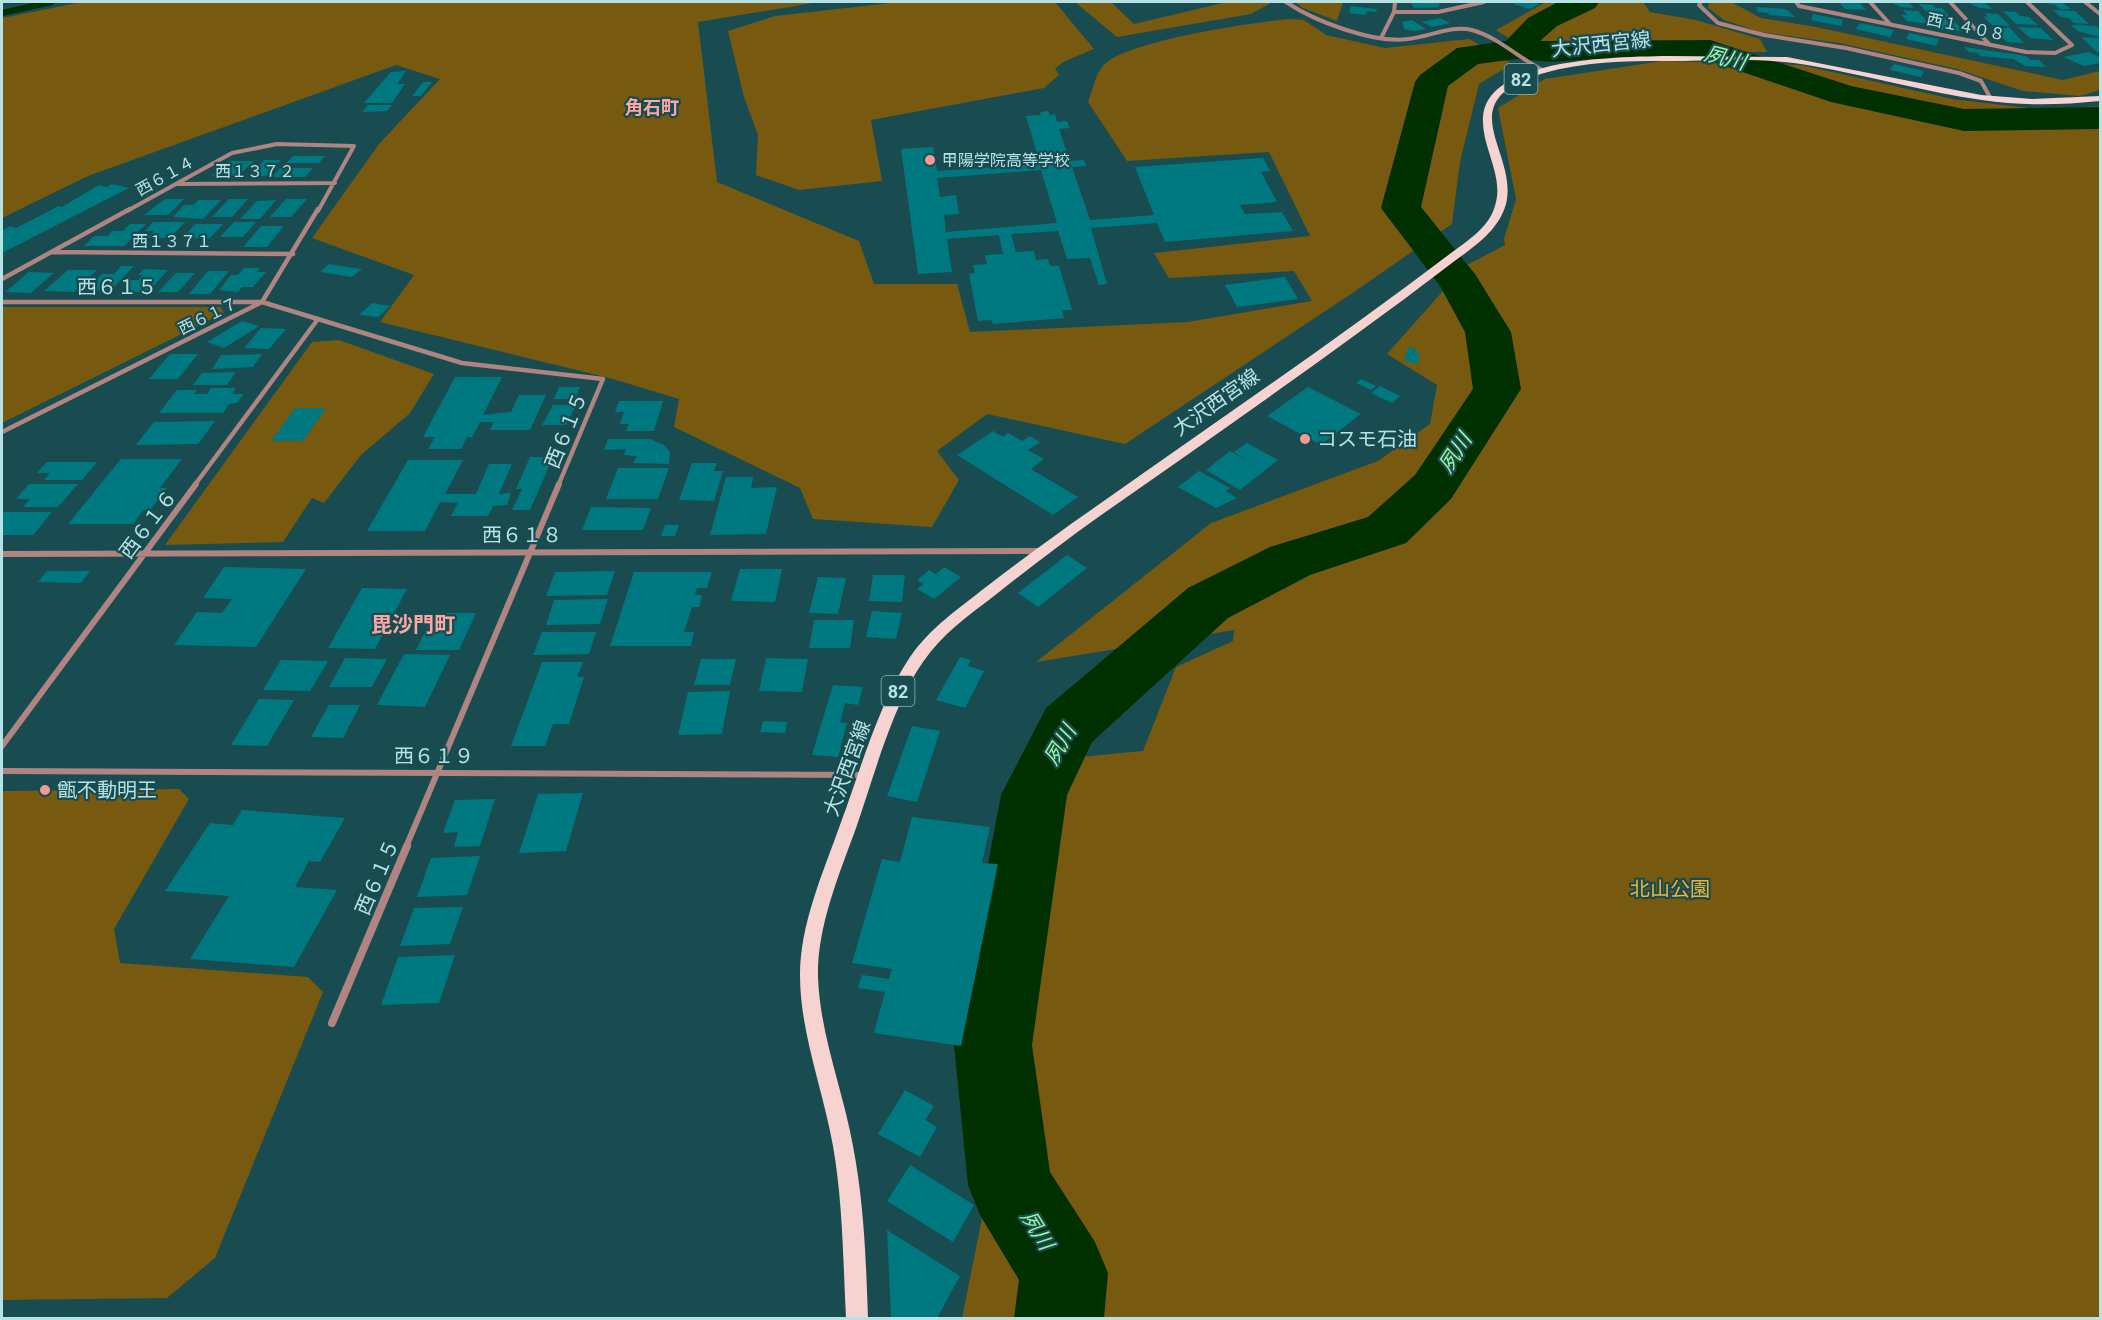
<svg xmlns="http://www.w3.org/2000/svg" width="2102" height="1320" font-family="Roboto,'Noto Sans JP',sans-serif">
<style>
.green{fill:#785910}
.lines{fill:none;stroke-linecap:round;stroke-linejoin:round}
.stream{stroke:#003000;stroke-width:6}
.river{fill:#003000;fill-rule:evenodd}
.building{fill:#007880;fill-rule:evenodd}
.minor-far3{stroke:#af8481;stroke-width:4}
.minor-far2{stroke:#af8481;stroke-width:4.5}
.minor-far1{stroke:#af8481;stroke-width:6}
.minor{stroke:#af8481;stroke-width:8}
.primary{fill:#f6d2d0;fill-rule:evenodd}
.poi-dot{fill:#f59b97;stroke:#184c50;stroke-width:2}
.labels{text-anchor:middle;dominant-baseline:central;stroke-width:4.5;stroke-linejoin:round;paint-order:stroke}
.far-street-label{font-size:16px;fill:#b7e2e5;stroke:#184c50}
.far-poi-label{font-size:16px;fill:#b7e2e5;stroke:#184c50;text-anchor:start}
.shield{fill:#184c50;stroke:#87b5b8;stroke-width:1.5}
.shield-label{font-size:18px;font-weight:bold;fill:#b7e2e5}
.far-neighbourhood-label{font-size:18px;font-weight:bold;fill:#fba7a3;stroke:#184c50}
.street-label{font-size:20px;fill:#b7e2e5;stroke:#184c50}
.poi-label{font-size:20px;fill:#b7e2e5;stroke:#184c50;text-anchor:start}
.park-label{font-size:20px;fill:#edb538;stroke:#184c50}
.water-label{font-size:21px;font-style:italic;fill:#a0f69b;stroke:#184c50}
.neighbourhood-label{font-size:21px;font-weight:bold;fill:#fba7a3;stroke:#184c50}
</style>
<rect width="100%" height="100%" fill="#184c50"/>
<path class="green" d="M 82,2 L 819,2 L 698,22 L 717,182 L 859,241 L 874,284 L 957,284 L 970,332 L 1188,322 L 1312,301 L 1294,271 L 1169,278 L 1154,253 L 1310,236 L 1269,152 L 1127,161 L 1088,102 C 1092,92 1095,76 1102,67 C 1121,41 1255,22 1290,19 L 1304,20 L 1326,35 L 1385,48 L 1469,39 L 1512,64 L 1479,84 L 1460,162 L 1452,224 L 1351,294 L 1125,444 L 987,414 L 937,451 L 959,480 L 932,527 L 813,519 L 800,488 L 674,427 L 679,399 L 613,379 L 380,322 L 414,275 L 312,238 L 379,144 L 440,79 L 396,65 L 88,176 L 2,218 L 2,18 Z
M 899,2 L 1055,2 L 1094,49 L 1063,62 L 1055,69 L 1059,75 L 1044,88 L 871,120 L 882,181 L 799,190 L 756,175 L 758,135 L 744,97 L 728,31 L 775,16 Z
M 1075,2 L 1111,2 L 1134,24 L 1227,2 L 1273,2 L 1251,14 L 1117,37 Z
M 1295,2 L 1343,2 L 1337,21 L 1303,8 Z
M 1546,2 L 1649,2 L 1644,3 L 1650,12 L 1696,20 L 1760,39 L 1767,52 L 1582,52 L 1541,59 L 1496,30 Z
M 1709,2 L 1731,2 L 1761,18 L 1816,27 L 2063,80 L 2100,71 L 2100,90 L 2080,96 L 2023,91 L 1957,69 L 1839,43 L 1760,32 L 1724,20 L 1708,8 Z
M 1662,61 L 1801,65 L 1952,99 L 2044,110 L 2100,106 L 2100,1318 L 962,1318 L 1027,994 L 1069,758 L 1143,751 L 1176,667 L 1233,641 L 1234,630 L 1036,662 L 1211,523 L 1378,461 L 1430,424 L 1437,385 L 1387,354 L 1465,266 L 1505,245 L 1504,239 L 1516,199 L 1498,108 L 1545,79 Z
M 2,307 L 221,307 L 224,313 L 2,423 Z
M 339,340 L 434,374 L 410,413 L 361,455 L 324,503 L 312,498 L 283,542 L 165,545 L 312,342 Z
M 179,789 L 189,799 L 114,929 L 120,963 L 308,977 L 323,992 L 215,1258 L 167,1298 L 2,1300 L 2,791 Z"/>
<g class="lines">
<path class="stream" d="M 2,13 L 52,2"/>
<path class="river" d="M 1558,2 L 1599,2 L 1595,8 L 1557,26 L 1540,41 L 1710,40 L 1851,86 L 1964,109 L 2100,107 L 2100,129 L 1964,131 L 1831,102 L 1707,60 L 1593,59 L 1552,62 L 1516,59 L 1478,64 L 1448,86 L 1421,207 L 1475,274 L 1511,332 L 1521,389 L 1451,499 L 1406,543 L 1310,575 L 1228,618 L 1092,742 L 1067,795 L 1032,1045 L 1050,1172 L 1095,1242 L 1108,1273 L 1104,1318 L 1014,1318 L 1019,1280 L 980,1215 L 968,1185 L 954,1045 L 1001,795 L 1046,708 L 1188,588 L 1270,547 L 1368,517 L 1415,475 L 1473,389 L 1465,332 L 1440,286 L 1381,208 L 1415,82 L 1420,75 L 1457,48 L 1506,41 L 1528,18 Z"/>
</g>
<path class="building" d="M 1410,2 L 1438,2 L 1441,5 L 1438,5 L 1439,7 L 1414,8 Z
M 1517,2 L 1532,2 L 1540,4 L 1530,9 L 1513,4 Z
M 1839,2 L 1860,3 L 1866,10 L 1845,9 Z
M 1891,2 L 1908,2 L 1914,8 L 1900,7 Z
M 1967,2 L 1985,2 L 1992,9 L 1979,8 Z
M 2041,2 L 2062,2 L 2071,9 L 2060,9 L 2055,5 Z
M 1919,4 L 1933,5 L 1936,8 L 1942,8 L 1950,17 L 1930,16 Z
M 1351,6 L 1377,9 L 1376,12 L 1367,11 L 1365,15 L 1349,13 Z
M 1756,7 L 1786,9 L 1795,17 L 1770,15 L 1768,13 L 1758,12 Z
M 1903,10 L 1918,11 L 1929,24 L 1907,21 L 1901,14 L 1907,15 Z
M 2053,10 L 2075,11 L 2089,24 L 2074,23 L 2069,18 L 2061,17 Z
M 2003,11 L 2016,12 L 2020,16 L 2029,17 L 2038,25 L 2016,24 Z
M 1985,13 L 1998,14 L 2010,26 L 1992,25 L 1983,16 L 1988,17 Z
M 1813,14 L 1843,20 L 1841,26 L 1811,20 Z
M 1931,17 L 1945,18 L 1948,22 L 1956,23 L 1964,31 L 1942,30 Z
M 1440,18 L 1450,23 L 1432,27 L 1422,22 Z
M 1412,20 L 1426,29 L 1414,31 L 1404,29 L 1402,22 Z
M 1860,23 L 1894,30 L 1890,37 L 1856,29 Z
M 2071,25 L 2096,26 L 2100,30 L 2100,37 L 2078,31 Z
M 1993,27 L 2010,28 L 2024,43 L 2007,42 Z
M 2018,27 L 2041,28 L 2053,40 L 2030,38 Z
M 1909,33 L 1939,39 L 1936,46 L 1906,39 Z
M 2081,37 L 2099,38 L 2100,52 L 2097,52 Z
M 1964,47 L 2026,56 L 2030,60 L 2039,60 L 2046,67 L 2025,66 L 2013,59 L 1981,56 L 1978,53 L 1969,52 Z
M 2089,52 L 2100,57 L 2100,63 L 2084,66 L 2063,57 Z
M 1894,64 L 1924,71 L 1921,77 L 1890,70 Z
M 406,71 L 397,84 L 405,84 L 392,103 L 364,103 L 391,72 Z
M 423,82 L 432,82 L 421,96 L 412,96 Z
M 368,105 L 392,105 L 387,111 L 362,112 Z
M 1048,111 L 1050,115 L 1055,114 L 1057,122 L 1067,121 L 1070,128 L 1059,129 L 1070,161 L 1084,160 L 1086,166 L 1072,167 L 1090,220 L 1154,215 L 1135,167 L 1263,158 L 1270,171 L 1261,172 L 1277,202 L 1240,205 L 1245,214 L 1282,212 L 1293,231 L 1165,242 L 1157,223 L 1091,228 L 1107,284 L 1099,285 L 1090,258 L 1067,259 L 1058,231 L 1011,234 L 1016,252 L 1034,251 L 1036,260 L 1048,259 L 1050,266 L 1059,266 L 1072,310 L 1062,310 L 1064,318 L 993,324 L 992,320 L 978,321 L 969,274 L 975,273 L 973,265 L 987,264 L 985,255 L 1003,254 L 999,235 L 947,239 L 952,272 L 918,274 L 901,149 L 933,147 L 937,171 L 1040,164 L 1026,116 L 1041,115 L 1040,112 ZM 1041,170 L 1057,223 L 946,232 L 944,215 L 959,214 L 956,195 L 940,197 L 937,178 Z
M 293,156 L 325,156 L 319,163 L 286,163 Z
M 264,160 L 281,160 L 266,176 L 249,176 Z
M 228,161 L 254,161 L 238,176 L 212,176 Z
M 280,168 L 313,168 L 305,177 L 272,177 Z
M 112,184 L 129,188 L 2,253 L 2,231 L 10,226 L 16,228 L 59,206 L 62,207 L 99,185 L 106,187 Z
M 165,199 L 184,199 L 168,215 L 144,215 Z
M 229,199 L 248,199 L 232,217 L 212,217 Z
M 286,199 L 307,199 L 291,217 L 270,217 Z
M 198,200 L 221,200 L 203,219 L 173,217 L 184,205 L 193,205 Z
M 276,200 L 260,219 L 240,219 L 257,201 Z
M 153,222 L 185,222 L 170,238 L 147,238 L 154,231 L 145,231 Z
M 234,222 L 256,222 L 243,237 L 220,237 Z
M 130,224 L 146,224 L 124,246 L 84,246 L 94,236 L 108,236 L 112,231 L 123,231 Z
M 195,224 L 223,224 L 210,238 L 182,238 Z
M 261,226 L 284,226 L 267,247 L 243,247 Z
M 329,264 L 362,269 L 352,277 L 320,272 Z
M 121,266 L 134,266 L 111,290 L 86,291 L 102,274 L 114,274 Z
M 244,268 L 260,268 L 257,272 L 266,272 L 253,287 L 242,287 L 238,292 L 219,290 L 231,275 L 238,275 Z
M 144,269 L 168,270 L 148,292 L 127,292 L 131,288 L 123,288 L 130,280 L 138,280 L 143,275 L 138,275 Z
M 68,270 L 97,270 L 74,292 L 44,291 Z
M 208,271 L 229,271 L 210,294 L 189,294 Z
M 29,272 L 54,273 L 31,293 L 5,292 Z
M 176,273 L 195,273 L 178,292 L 158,292 Z
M 1285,277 L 1298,299 L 1237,307 L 1225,285 Z
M 372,303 L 390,306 L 378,317 L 359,315 Z
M 242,321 L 259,326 L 224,348 L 207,342 Z
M 261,328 L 286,329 L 269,349 L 244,348 Z
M 1408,347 L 1417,349 L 1416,353 L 1420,354 L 1417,364 L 1404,361 Z
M 170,354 L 198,354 L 178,379 L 149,379 Z
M 262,354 L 253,367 L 212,369 L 221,355 Z
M 236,372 L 227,385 L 193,385 L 202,373 Z
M 455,377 L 502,377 L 483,415 L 511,412 L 519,395 L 546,395 L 530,430 L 490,430 L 494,422 L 480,422 L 472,437 L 467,437 L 461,449 L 428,449 L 435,437 L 423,437 Z
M 1361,379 L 1376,386 L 1371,390 L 1356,383 Z
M 1380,386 L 1400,396 L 1392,403 L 1371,393 Z
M 559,387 L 580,387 L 575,399 L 554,399 Z
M 1308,387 L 1361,414 L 1321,445 L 1267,416 Z
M 211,388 L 236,388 L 232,394 L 244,394 L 237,403 L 229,404 L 223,413 L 159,413 L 177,390 L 197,390 L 194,394 L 207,394 Z
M 619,401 L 663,401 L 654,431 L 626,431 L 629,424 L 620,424 L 624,412 L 615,412 Z
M 553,405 L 576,405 L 566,425 L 542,425 Z
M 295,408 L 326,408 L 303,441 L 271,441 Z
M 215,421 L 198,444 L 136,445 L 154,422 Z
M 993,431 L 1003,437 L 1008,433 L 1022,441 L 1030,436 L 1040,442 L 1028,450 L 1044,459 L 1031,469 L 1078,497 L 1053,515 L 957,455 Z
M 608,439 L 650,439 L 664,445 L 670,452 L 669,464 L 633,463 L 637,456 L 624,455 L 626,449 L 604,450 Z
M 1247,443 L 1278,460 L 1240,490 L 1206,470 L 1230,451 L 1250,462 L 1234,452 Z
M 530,457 L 553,457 L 530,510 L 512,510 L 522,489 L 516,489 Z
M 121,459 L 182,459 L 160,488 L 167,488 L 150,510 L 143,510 L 133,524 L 68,524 Z
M 408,460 L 463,460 L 445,494 L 476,494 L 489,464 L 512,464 L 499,494 L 511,493 L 507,505 L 493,506 L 488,516 L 451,516 L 458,503 L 440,502 L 425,531 L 367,531 Z
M 47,462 L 97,462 L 82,480 L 44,480 L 50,473 L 37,473 Z
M 692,463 L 717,463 L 714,471 L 723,471 L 714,501 L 679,500 Z
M 618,468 L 669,468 L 658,499 L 606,499 Z
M 1199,471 L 1230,488 L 1226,491 L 1237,498 L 1216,508 L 1178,487 Z
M 726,477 L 753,477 L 751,488 L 777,487 L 766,534 L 710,535 Z
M 29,484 L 78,484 L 58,507 L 23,507 L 30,499 L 16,499 Z
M 591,507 L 651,508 L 643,530 L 582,530 Z
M 2,512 L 52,512 L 33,535 L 2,535 Z
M 665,525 L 679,525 L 675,536 L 661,536 Z
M 1067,555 L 1087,568 L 1038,607 L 1018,593 Z
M 224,567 L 306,569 L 256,647 L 174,645 L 197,612 L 222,613 L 232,599 L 203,598 Z
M 944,567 L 961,577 L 934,599 L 917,589 L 924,584 L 917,580 L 929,570 L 936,574 Z
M 740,569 L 782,569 L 775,602 L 731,601 Z
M 47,571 L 90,571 L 81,583 L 38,582 Z
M 615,571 L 607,595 L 546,596 L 555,572 Z
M 634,572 L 712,572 L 707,588 L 697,588 L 695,595 L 702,595 L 699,607 L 692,607 L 684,632 L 694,632 L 691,646 L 610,646 Z
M 873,575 L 905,575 L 902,602 L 869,601 Z
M 818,577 L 846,578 L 838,614 L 809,613 Z
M 362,588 L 407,589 L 375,649 L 328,648 Z
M 608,599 L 600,624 L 546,625 L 554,600 Z
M 872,611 L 902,613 L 896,639 L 866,637 Z
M 434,613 L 476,613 L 459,650 L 416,650 Z
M 814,620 L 854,620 L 850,648 L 809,648 Z
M 542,632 L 596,632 L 589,654 L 533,655 Z
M 404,654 L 450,655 L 425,707 L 377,705 Z
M 960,657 L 971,660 L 968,666 L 984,671 L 965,708 L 936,700 Z
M 345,658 L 387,659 L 372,687 L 329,687 Z
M 766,658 L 808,659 L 802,692 L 759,691 Z
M 701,659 L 736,659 L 730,685 L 694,685 Z
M 281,660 L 328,661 L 310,691 L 263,690 Z
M 542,662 L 583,662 L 577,677 L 584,677 L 569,724 L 553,724 L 545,746 L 511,746 Z
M 833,685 L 863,687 L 858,705 L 845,703 L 840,722 L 847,723 L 838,757 L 812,755 Z
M 730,691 L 722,734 L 678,735 L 688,692 Z
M 259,699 L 294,700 L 267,746 L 231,745 Z
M 329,705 L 360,705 L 343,738 L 311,737 Z
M 763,721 L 787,722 L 785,733 L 760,732 Z
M 912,726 L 940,731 L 917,802 L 887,796 Z
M 583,793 L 566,851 L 519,853 L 538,794 Z
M 495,799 L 480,846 L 454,847 L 458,832 L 443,833 L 455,800 Z
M 242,810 L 345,818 L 320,862 L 309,861 L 295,887 L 337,890 L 294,967 L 190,959 L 229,896 L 165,891 L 210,823 L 233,825 Z
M 912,817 L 990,827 L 982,863 L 998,864 L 961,1046 L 874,1033 L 885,992 L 858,988 L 862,975 L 889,979 L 892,969 L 852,963 L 882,859 L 900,862 Z
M 480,856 L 467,895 L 417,897 L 431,858 Z
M 463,907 L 450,944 L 400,946 L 414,908 Z
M 455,955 L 439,1003 L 381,1005 L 398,957 Z
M 905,1090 L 934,1106 L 925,1120 L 937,1127 L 920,1157 L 878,1134 Z
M 910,1165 L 974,1205 L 953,1242 L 887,1201 Z
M 887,1230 L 960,1276 L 937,1318 L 891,1317 Z"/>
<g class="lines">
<path class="minor-far3" d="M 1286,2 C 1314,21 1374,44 1408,39 C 1429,37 1450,25 1472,30 C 1498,37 1520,59 1544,71
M 1701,2 L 1699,5 L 1718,23 L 1764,35 L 1846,48 L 1959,73 L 1981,81 L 1991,99
M 1796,2 L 1799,6 L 2026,52 L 2055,53 L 2072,45 L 2027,2
M 1870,2 L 1890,24
M 1950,2 L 1990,45
M 2085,2 L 2100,14
M 1394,12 L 1438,12 L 1484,2
M 1381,38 L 1394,12 L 1395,2
M 177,184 L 335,183
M 127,211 L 232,153 L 277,144 L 354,146 L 318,211"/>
<path class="minor-far2" d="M 51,252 L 293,254
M 2,279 L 130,209
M 2,302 L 262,302 L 462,363 L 603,379 L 558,486
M 2,432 L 262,302 L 318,209
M 194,486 L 318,319"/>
<path class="minor-far1" d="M 2,554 L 1041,551
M 2,746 L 196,484
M 2,771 L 866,775
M 406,847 L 559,484"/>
<path class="minor" d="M 332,1023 L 407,846"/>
<path class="primary" d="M 1668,56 L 1787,57 L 1981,95 L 2032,99 L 2100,96 L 2100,101 C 2061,105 2021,106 1982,100 C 1925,92 1870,76 1813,66 C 1770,58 1727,60 1684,61 C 1638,61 1589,60 1544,73 C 1446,101 1519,151 1506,204 C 1498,233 1470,249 1448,266 C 1334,353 1215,435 1097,518 C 1062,543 1028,569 994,596 C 968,616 942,634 923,662 C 892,706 873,780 855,831 C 838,877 817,928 818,977 C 820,1035 843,1090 853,1146 C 864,1203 866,1260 868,1318 L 846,1318 C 843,1261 843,1203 833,1146 C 823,1089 800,1033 800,975 C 800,924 823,873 840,825 C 861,769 877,707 910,657 C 930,628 958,609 986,587 C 1020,561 1055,535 1091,510 C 1211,425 1334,342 1451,253 C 1470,239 1491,226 1496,202 C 1503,174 1481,146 1483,117 C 1487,56 1625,57 1668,56 Z"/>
</g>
<g class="poi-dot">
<circle cx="930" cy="160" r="6"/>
<circle cx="1305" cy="439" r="6"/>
<circle cx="45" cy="790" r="6"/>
</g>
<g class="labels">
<g class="far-street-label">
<text transform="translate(1966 27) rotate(12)">西１４０８</text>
<text x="255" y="171">西１３７２</text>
<text transform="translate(165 176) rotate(-29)">西６１４</text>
<text x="172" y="241">西１３７１</text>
<text transform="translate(208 316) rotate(-26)">西６１７</text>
</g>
<g class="far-poi-label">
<text x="942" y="160">甲陽学院高等学校</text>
</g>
<g class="shield">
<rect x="1504.5" y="64" width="33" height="30" rx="4.5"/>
<rect x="881.5" y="676" width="33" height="30" rx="4.5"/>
</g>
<g class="shield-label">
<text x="1521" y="79">82</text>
<text x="898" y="691">82</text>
</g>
<g class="far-neighbourhood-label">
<text x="652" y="107">角石町</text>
</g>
<g class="street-label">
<text transform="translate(1601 44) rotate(-6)">大沢西宮線</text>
<text x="117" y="287">西６１５</text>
<text transform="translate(1216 402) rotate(-35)">大沢西宮線</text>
<text transform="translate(566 430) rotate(-68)">西６１５</text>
<text transform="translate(148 524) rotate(-53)">西６１６</text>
<text x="522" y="535">西６１８</text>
<text x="434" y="756">西６１９</text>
<text transform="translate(847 768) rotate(-70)">大沢西宮線</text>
<text transform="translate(377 877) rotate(-67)">西６１５</text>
</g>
<g class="poi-label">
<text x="1317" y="439">コスモ石油</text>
<text x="57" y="790">甑不動明王</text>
</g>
<g class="park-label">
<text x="1670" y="889">北山公園</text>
</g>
<g class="water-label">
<text transform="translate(1725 58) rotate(14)">夙川</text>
<text transform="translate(1455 453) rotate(-57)">夙川</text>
<text transform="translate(1060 745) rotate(-60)">夙川</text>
<text transform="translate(1037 1230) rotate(58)">夙川</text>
</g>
<g class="neighbourhood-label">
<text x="413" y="625">毘沙門町</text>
</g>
</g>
<rect width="2102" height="1320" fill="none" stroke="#b7e2e5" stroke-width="6"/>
</svg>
